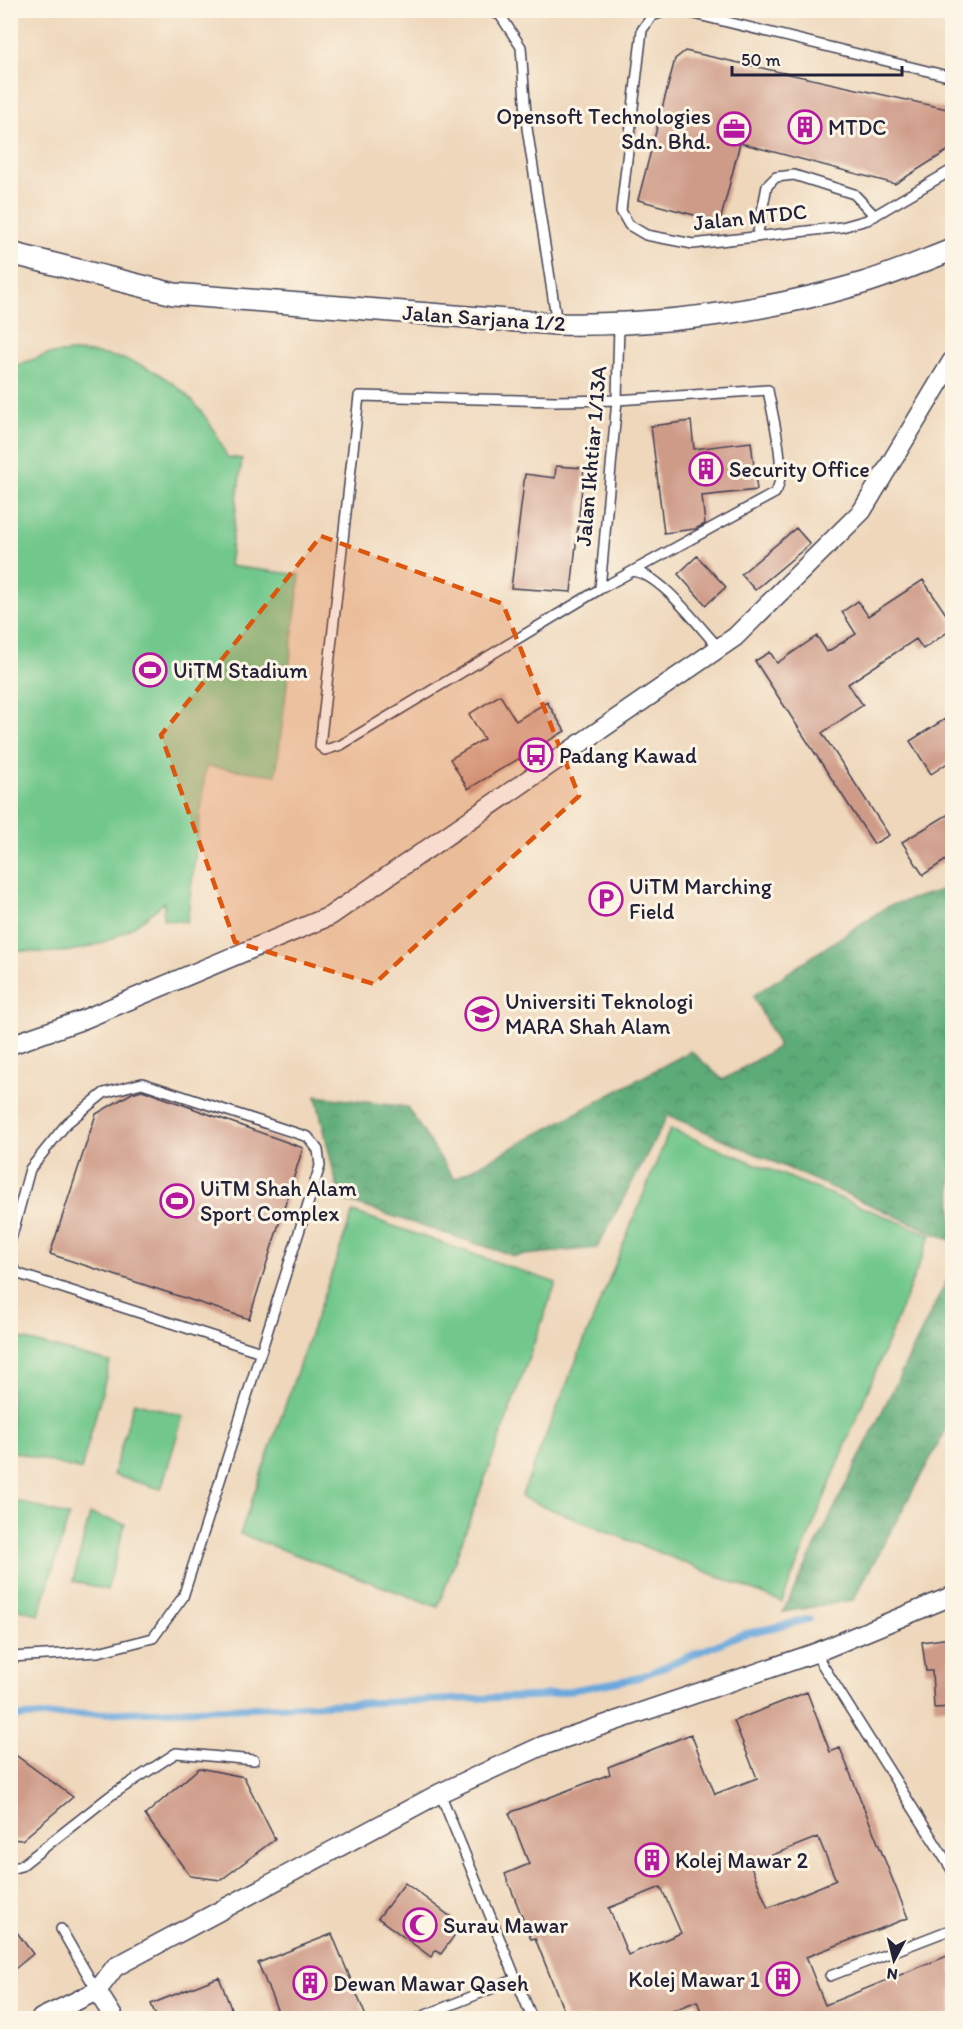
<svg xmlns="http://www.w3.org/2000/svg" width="963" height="2029" font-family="Itim,sans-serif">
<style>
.built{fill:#eed7bb}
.forest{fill:url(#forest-crowns);stroke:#40675a;stroke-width:1.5}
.pitch{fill:#72c88c;stroke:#4a7564;stroke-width:1.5}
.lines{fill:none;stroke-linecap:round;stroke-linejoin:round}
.stream{stroke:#6aa8dc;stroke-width:7}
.building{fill:#cf9b89;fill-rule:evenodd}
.service-casing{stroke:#424052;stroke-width:12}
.minor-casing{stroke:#424052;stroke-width:21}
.tertiary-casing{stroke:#424052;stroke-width:24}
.service{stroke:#fff;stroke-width:9}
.minor{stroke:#fff;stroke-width:18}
.tertiary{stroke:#fff;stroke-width:21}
.marked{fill:#de560e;fill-opacity:0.2;stroke:#de560e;stroke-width:4.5;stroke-dasharray:12 8;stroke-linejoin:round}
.labels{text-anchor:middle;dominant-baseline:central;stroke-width:6;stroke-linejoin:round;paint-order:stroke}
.poi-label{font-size:22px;fill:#22223b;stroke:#fcf5e5;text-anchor:start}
.street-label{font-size:22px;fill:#22223b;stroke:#fcf5e5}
</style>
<defs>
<pattern id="forest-crowns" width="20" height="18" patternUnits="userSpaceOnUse" patternTransform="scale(1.5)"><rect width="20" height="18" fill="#5dac78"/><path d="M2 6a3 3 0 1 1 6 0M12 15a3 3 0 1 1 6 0" fill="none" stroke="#4c8c64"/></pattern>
</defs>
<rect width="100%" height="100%" fill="#fcf5e5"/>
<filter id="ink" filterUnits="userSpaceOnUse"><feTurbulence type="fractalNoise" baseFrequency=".0167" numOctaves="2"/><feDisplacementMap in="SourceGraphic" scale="12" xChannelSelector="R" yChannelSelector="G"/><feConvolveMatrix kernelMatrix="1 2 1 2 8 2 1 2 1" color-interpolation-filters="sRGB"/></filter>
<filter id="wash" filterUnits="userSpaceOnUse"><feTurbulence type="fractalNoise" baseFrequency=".008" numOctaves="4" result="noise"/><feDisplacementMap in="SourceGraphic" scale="24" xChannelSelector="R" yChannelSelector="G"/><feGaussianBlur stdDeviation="1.35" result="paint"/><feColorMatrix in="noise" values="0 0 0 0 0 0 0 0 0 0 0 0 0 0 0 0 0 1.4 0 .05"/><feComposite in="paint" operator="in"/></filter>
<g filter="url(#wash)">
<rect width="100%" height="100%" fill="#f8e8d1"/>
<path class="built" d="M 11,11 L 952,11 L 952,2018 L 11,2018 Z"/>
<path class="forest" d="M 952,887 L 952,1241 L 668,1115 L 597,1248 L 514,1256 L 340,1199 L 316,1096 L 407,1107 L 454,1179 L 691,1051 L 723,1080 L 779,1046 L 753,996 L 888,906 Z
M 952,1270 L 952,1419 L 853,1600 L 783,1612 Z"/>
<path class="pitch" d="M 72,352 C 146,353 199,388 227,457 L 242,459 L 229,566 L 300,575 L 276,775 L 206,766 L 187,922 L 163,919 L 164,902 C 118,945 73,960 10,949 L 11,367 L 49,354 Z
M 670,1129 L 931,1235 L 782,1602 L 521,1497 Z
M 353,1212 L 556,1283 L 438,1607 L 240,1534 Z
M 11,1336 L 110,1362 L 81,1470 L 11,1451 Z
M 134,1402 L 183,1416 L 161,1489 L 113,1475 Z
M 10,1499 L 69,1516 L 39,1615 L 11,1606 Z
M 90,1514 L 125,1524 L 107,1590 L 73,1581 Z"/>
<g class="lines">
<path class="stream" d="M 10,1717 L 541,1696 L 637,1678 L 740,1635 L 809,1619"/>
</g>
<g id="blocks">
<path class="building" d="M 685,51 L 952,110 L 952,148 L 895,184 L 740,143 L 720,222 L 638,200 L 675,59 Z
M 691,421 L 694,449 L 751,442 L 757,490 L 702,496 L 705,524 L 695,529 L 664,533 L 651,426 Z
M 556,466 L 584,468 L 571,592 L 511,588 L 525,474 L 555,478 Z
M 796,528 L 810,544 L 755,590 L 741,574 Z
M 697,556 L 726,587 L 706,605 L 678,574 Z
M 923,580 L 952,623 L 952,629 L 923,649 L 916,639 L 848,684 L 863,705 L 822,733 L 889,835 L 874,844 L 755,661 L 770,652 L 777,663 L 817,636 L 827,652 L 856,634 L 842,612 L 858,601 L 868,616 Z
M 500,695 L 516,721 L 547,702 L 565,731 L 468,789 L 450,759 L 484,739 L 469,714 Z
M 945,719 L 952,731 L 952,760 L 931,774 L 910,741 Z
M 952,812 L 952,856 L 923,875 L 902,842 Z
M 142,1090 L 303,1148 L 249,1319 L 50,1254 L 96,1114 L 132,1093 Z
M 950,1638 L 952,1707 L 934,1708 L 932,1671 L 926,1671 L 922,1642 Z
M 807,1692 L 830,1752 L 840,1748 L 908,1918 L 806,1957 L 825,2005 L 952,1954 L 952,2013 L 939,2019 L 704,2019 L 697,2001 L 652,2019 L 567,2019 L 535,1938 L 531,1939 L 505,1874 L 529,1864 L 509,1813 L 610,1774 L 608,1767 L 691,1734 L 715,1794 L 757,1778 L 734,1721 ZM 818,1837 L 836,1880 L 768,1908 L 750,1864 ZM 661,1887 L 681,1933 L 628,1955 L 609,1908 Z
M 10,1751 L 73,1797 L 22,1840 L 10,1839 Z
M 199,1768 L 244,1777 L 275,1839 L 221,1880 L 190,1876 L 145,1815 Z
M 405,1883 L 455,1920 L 447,1931 L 454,1936 L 441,1954 L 436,1950 L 431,1957 L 378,1918 Z
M 10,1923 L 33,1954 L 10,1973 Z
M 332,1934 L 367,2019 L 281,2019 L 258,1963 Z
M 219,1977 L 235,2019 L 157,2019 L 151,2004 Z"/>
</g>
</g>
<g filter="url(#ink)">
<use href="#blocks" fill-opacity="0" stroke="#424052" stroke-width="1.5"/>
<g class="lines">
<defs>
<path id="service" d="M 486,10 L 500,15 L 521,47 L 527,128 L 557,324
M 669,10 L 652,16 L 642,30 L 621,211 L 629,225 L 646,235 L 693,244 L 842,227 L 867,220 L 952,170
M 678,10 L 952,77
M 757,237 L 767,186 L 776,177 L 794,175 L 854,194 L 875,216
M 768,390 C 772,414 789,475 775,493 L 600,589 L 341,745 L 325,750 L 320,746 L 359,396 L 555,401 L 617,400 Z
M 633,571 C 662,575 699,627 719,648
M 600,589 L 617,400 L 619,325
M 10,1243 L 30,1169 L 67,1123 L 104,1093 L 142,1083 L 308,1137 L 318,1150 L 320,1166 L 183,1597 L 153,1638 L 98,1652 L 10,1657
M 10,1265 L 19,1274 L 261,1352
M 815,1653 L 952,1870
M 440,1793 L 532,2018
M 10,1869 L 21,1866 L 110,1796 L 176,1753 L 254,1760
M 61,1929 L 97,1991
M 830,1976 L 952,1929
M 418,2018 L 516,1979"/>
<path id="minor" d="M 10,1045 L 82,1020 L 330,916 L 735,637 L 862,511 L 952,361
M 97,1991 L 114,2018
M 41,2018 L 97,1991 L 115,1967 L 440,1793 L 542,1746 L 815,1653 L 952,1596"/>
<path id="tertiary" d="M 10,253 L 174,294 L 557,324 C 660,326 763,312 863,283 C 893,274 923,261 952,250"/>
</defs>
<use href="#service" class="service-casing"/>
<use href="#minor" class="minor-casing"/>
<use href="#tertiary" class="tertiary-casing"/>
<use href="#service" class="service"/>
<use href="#minor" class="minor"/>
<use href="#tertiary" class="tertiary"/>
</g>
</g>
<path class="marked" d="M 321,536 L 503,604 L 579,796 L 374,984 L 235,942 L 161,735 Z"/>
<defs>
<symbol id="building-ring" viewBox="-11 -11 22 22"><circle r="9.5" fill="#fcf5e5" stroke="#b5179e" stroke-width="1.5"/><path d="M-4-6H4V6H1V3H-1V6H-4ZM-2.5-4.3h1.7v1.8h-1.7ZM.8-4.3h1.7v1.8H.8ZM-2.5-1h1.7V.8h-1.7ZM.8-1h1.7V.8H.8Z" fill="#b5179e"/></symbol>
<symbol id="office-ring" viewBox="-11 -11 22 22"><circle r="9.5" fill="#fcf5e5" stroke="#b5179e" stroke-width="1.5"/><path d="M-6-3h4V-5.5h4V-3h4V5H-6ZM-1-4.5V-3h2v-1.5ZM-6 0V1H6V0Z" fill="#b5179e"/></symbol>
<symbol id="stadium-ring" viewBox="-11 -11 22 22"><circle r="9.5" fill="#fcf5e5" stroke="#b5179e" stroke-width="1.5"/><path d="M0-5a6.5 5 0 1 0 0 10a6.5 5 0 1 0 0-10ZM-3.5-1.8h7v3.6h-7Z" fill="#b5179e"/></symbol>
<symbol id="bus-ring" viewBox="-11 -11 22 22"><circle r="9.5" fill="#fcf5e5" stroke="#b5179e" stroke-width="1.5"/><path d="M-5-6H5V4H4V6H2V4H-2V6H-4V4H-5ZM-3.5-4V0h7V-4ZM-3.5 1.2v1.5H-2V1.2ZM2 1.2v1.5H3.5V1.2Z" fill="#b5179e"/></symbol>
<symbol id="parking-ring" viewBox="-11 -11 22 22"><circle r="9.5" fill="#fcf5e5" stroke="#b5179e" stroke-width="1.5"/><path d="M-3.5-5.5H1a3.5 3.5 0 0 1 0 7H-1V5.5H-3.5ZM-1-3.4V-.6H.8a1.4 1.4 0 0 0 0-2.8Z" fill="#b5179e"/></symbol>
<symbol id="university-ring" viewBox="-11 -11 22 22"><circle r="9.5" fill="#fcf5e5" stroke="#b5179e" stroke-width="1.5"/><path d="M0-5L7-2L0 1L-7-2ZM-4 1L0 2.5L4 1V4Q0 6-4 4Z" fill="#b5179e"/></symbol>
<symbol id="mosque-ring" viewBox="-11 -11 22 22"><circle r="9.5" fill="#fcf5e5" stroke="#b5179e" stroke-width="1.5"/><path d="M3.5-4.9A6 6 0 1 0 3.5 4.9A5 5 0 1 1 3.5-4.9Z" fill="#b5179e"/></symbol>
</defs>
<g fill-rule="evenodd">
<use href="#building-ring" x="786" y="108" width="38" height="38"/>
<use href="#office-ring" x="715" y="110" width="38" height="38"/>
<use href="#building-ring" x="687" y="450" width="38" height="38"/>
<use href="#stadium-ring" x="131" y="651" width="38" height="38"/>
<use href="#bus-ring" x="517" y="736" width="38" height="38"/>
<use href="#parking-ring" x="587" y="880" width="38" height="38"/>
<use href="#university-ring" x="463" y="995" width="38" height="38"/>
<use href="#stadium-ring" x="158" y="1182" width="38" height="38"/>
<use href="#building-ring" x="633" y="1841" width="38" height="38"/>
<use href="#mosque-ring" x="401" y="1906" width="38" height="38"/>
<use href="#building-ring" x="764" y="1960" width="38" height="38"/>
<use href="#building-ring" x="291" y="1964" width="38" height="38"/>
</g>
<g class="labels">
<g class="poi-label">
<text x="711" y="116" text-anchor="end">Opensoft Technologies<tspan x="711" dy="25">Sdn. Bhd.</tspan></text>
<text x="828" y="127">MTDC</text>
<text x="729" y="469">Security Office</text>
<text x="173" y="670">UiTM Stadium</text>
<text x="559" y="755">Padang Kawad</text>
<text x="629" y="886">UiTM Marching<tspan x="629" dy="25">Field</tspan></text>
<text x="505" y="1001">Universiti Teknologi<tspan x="505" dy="25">MARA Shah Alam</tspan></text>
<text x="200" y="1188">UiTM Shah Alam<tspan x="200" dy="25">Sport Complex</tspan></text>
<text x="675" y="1860">Kolej Mawar 2</text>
<text x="443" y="1925">Surau Mawar</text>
<text x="760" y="1979" text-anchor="end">Kolej Mawar 1</text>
<text x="333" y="1983">Dewan Mawar Qaseh</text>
</g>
<g class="street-label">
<text transform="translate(750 217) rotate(-6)">Jalan MTDC</text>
<text transform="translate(484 318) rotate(4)">Jalan Sarjana 1/2</text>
<text transform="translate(591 456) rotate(-85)">Jalan Ikhtiar 1/13A</text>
</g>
</g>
<rect width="963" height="2029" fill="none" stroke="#fcf5e5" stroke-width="36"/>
<g transform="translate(894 1960) rotate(187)" stroke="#fcf5e5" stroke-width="4.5" paint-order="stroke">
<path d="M0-4.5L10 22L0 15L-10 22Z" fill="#22223b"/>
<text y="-9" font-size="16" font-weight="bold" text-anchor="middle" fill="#22223b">N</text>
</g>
<path d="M732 66v9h170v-9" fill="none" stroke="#22223b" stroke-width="3"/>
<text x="741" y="66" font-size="18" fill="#22223b" stroke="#fcf5e5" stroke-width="4.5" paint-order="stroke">50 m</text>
</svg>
